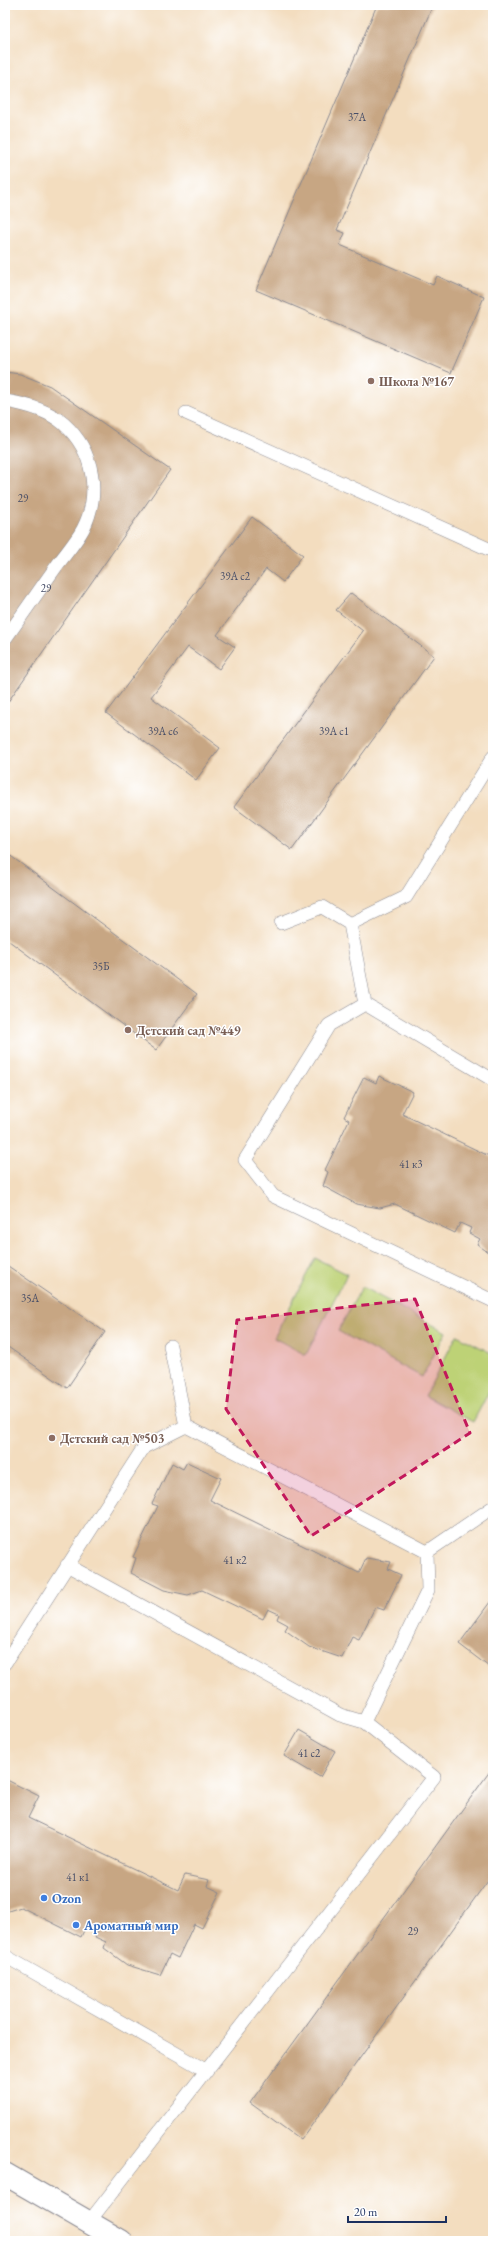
<svg xmlns="http://www.w3.org/2000/svg" width="498" height="2246" font-family="'EB Garamond',serif">
<style>
.green{fill:#bdd276;stroke:#6c806a}
.building{fill:#c7a683}
.lines{fill:none;stroke-linecap:round;stroke-linejoin:round}
.service-casing{stroke:#87868e;stroke-width:14}
.tertiary-casing{stroke:#87868e;stroke-width:24}
.service{stroke:#fff;stroke-width:13}
.tertiary{stroke:#fff;stroke-width:22}
.marked{fill:#c2185b;fill-opacity:0.2;stroke:#c2185b;stroke-width:3;stroke-dasharray:8 5;stroke-linejoin:round}
.education-dot{fill:#8d6e63;stroke:#fff;stroke-width:1.5}
.shop-dot{fill:#3f7fe0;stroke:#fff;stroke-width:1.5}
.labels{text-anchor:middle;dominant-baseline:central;stroke-width:3;stroke-linejoin:round;paint-order:stroke}
.number-label{font-size:11px;fill:#464d67}
.education-label{font-size:13px;font-weight:bold;fill:#785e54;stroke:#fff;text-anchor:start}
.shop-label{font-size:13px;font-weight:bold;fill:#366cbe;stroke:#fff;text-anchor:start}
</style>
<rect width="100%" height="100%" fill="#fff"/>
<filter id="ink" filterUnits="userSpaceOnUse"><feTurbulence type="fractalNoise" baseFrequency=".025" numOctaves="2"/><feDisplacementMap in="SourceGraphic" scale="8" xChannelSelector="R" yChannelSelector="G"/><feConvolveMatrix kernelMatrix="1 2 1 2 8 2 1 2 1" color-interpolation-filters="sRGB"/></filter>
<filter id="wash" filterUnits="userSpaceOnUse"><feTurbulence type="fractalNoise" baseFrequency=".012" numOctaves="4" result="noise"/><feDisplacementMap in="SourceGraphic" scale="16" xChannelSelector="R" yChannelSelector="G"/><feGaussianBlur stdDeviation="0.9" result="paint"/><feColorMatrix in="noise" values="0 0 0 0 0 0 0 0 0 0 0 0 0 0 0 0 0 1.4 0 .05"/><feComposite in="paint" operator="in"/></filter>
<g filter="url(#wash)">
<rect width="100%" height="100%" fill="#f3ddbf"/>
<path class="green" d="M 315,1258 L 347,1274 L 306,1355 L 274,1338 Z
M 362,1287 L 446,1332 L 422,1377 L 338,1331 Z
M 457,1335 L 493,1354 L 493,1384 L 473,1422 L 425,1396 Z"/>
<g id="blocks">
<path class="building" d="M 377,5 L 433,5 L 337,230 L 345,233 L 340,245 L 433,285 L 437,276 L 484,297 L 451,373 L 256,290 Z
M 5,372 L 20,374 L 50,386 L 170,470 L 5,706 Z
M 252,517 L 303,555 L 283,582 L 266,569 L 217,635 L 235,647 L 219,669 L 188,647 L 151,697 L 220,748 L 196,780 L 106,713 Z
M 351,593 L 434,656 L 292,850 L 234,807 L 363,631 L 336,610 Z
M 8,854 L 197,994 L 156,1050 L 5,938 L 5,858 Z
M 379,1076 L 413,1092 L 402,1114 L 493,1158 L 493,1256 L 477,1244 L 480,1239 L 469,1233 L 471,1228 L 460,1223 L 455,1233 L 395,1204 L 380,1208 L 356,1204 L 323,1186 L 328,1172 L 325,1170 L 349,1120 L 344,1117 L 364,1077 L 376,1083 Z
M 5,1264 L 105,1332 L 67,1388 L 5,1345 Z
M 187,1462 L 221,1478 L 210,1500 L 359,1573 L 366,1558 L 391,1562 L 388,1569 L 401,1575 L 384,1610 L 375,1607 L 359,1640 L 352,1637 L 342,1658 L 309,1647 L 285,1630 L 288,1625 L 277,1619 L 279,1614 L 268,1609 L 263,1619 L 202,1590 L 188,1595 L 164,1590 L 131,1573 L 136,1558 L 133,1557 L 158,1506 L 152,1504 L 172,1463 L 183,1469 Z
M 493,1598 L 493,1670 L 459,1644 Z
M 299,1730 L 335,1751 L 320,1777 L 284,1756 Z
M 493,1767 L 493,1873 L 301,2140 L 250,2103 Z
M 5,1779 L 39,1796 L 28,1818 L 178,1890 L 185,1875 L 209,1880 L 207,1886 L 220,1892 L 202,1928 L 194,1924 L 178,1958 L 170,1954 L 160,1975 L 127,1965 L 104,1948 L 106,1942 L 95,1937 L 98,1931 L 86,1926 L 81,1937 L 21,1907 L 5,1912 Z"/>
</g>
</g>
<g filter="url(#ink)">
<use href="#blocks" fill-opacity="0" stroke="#87868e" stroke-width="1"/>
<g class="lines">
<defs>
<path id="service" d="M 5,401 C 25,404 48,410 64,424 C 94,451 101,494 83,529 C 76,542 66,553 58,564 C 40,589 23,614 5,639
M 186,413 L 493,551
M 281,923 L 322,907 L 350,924 L 365,1004
M 350,924 L 406,897 L 493,757
M 493,1080 L 365,1004 L 329,1025 L 245,1160 L 273,1196 L 493,1301
M 170,1346 L 186,1426
M 427,1552 L 493,1507
M 5,1663 L 144,1447 L 186,1426 L 427,1552 L 428,1590 L 364,1722 L 340,1715 L 67,1565
M 5,1956 L 207,2071
M 89,2222 L 434,1777 L 364,1722"/>
<path id="tertiary" d="M 5,2174 L 121,2241"/>
</defs>
<use href="#service" class="service-casing"/>
<use href="#tertiary" class="tertiary-casing"/>
<use href="#service" class="service"/>
<use href="#tertiary" class="tertiary"/>
</g>
</g>
<path class="marked" d="M 415,1299 L 470,1433 L 311,1536 L 226,1409 L 237,1320 Z"/>
<g class="education-dot">
<circle cx="371" cy="381" r="4"/>
<circle cx="128" cy="1030" r="4"/>
<circle cx="52" cy="1438" r="4"/>
</g>
<g class="shop-dot">
<circle cx="44" cy="1898" r="4"/>
<circle cx="76" cy="1925" r="4"/>
</g>
<g class="labels">
<g class="number-label">
<text x="357" y="117">37А</text>
<text x="23" y="498">29</text>
<text x="235" y="576">39А с2</text>
<text x="46" y="588">29</text>
<text x="163" y="731">39А с6</text>
<text x="334" y="731">39А с1</text>
<text x="101" y="966">35Б</text>
<text x="411" y="1164">41 к3</text>
<text x="30" y="1298">35А</text>
<text x="235" y="1560">41 к2</text>
<text x="309" y="1753">41 c2</text>
<text x="78" y="1877">41 к1</text>
<text x="413" y="1931">29</text>
</g>
<g class="education-label">
<text x="379" y="381">Школа №167</text>
<text x="136" y="1030">Детский сад №449</text>
<text x="60" y="1438">Детский сад №503</text>
</g>
<g class="shop-label">
<text x="52" y="1898">Ozon</text>
<text x="84" y="1925">Ароматный мир</text>
</g>
</g>
<rect width="498" height="2246" fill="none" stroke="#fff" stroke-width="20"/>
<path d="M348 2216v6h98v-6" fill="none" stroke="#1b2f5e" stroke-width="2"/>
<text x="354" y="2216" font-size="12" fill="#1b2f5e" stroke="#ffffff" stroke-width="3" paint-order="stroke">20 m</text>
</svg>
